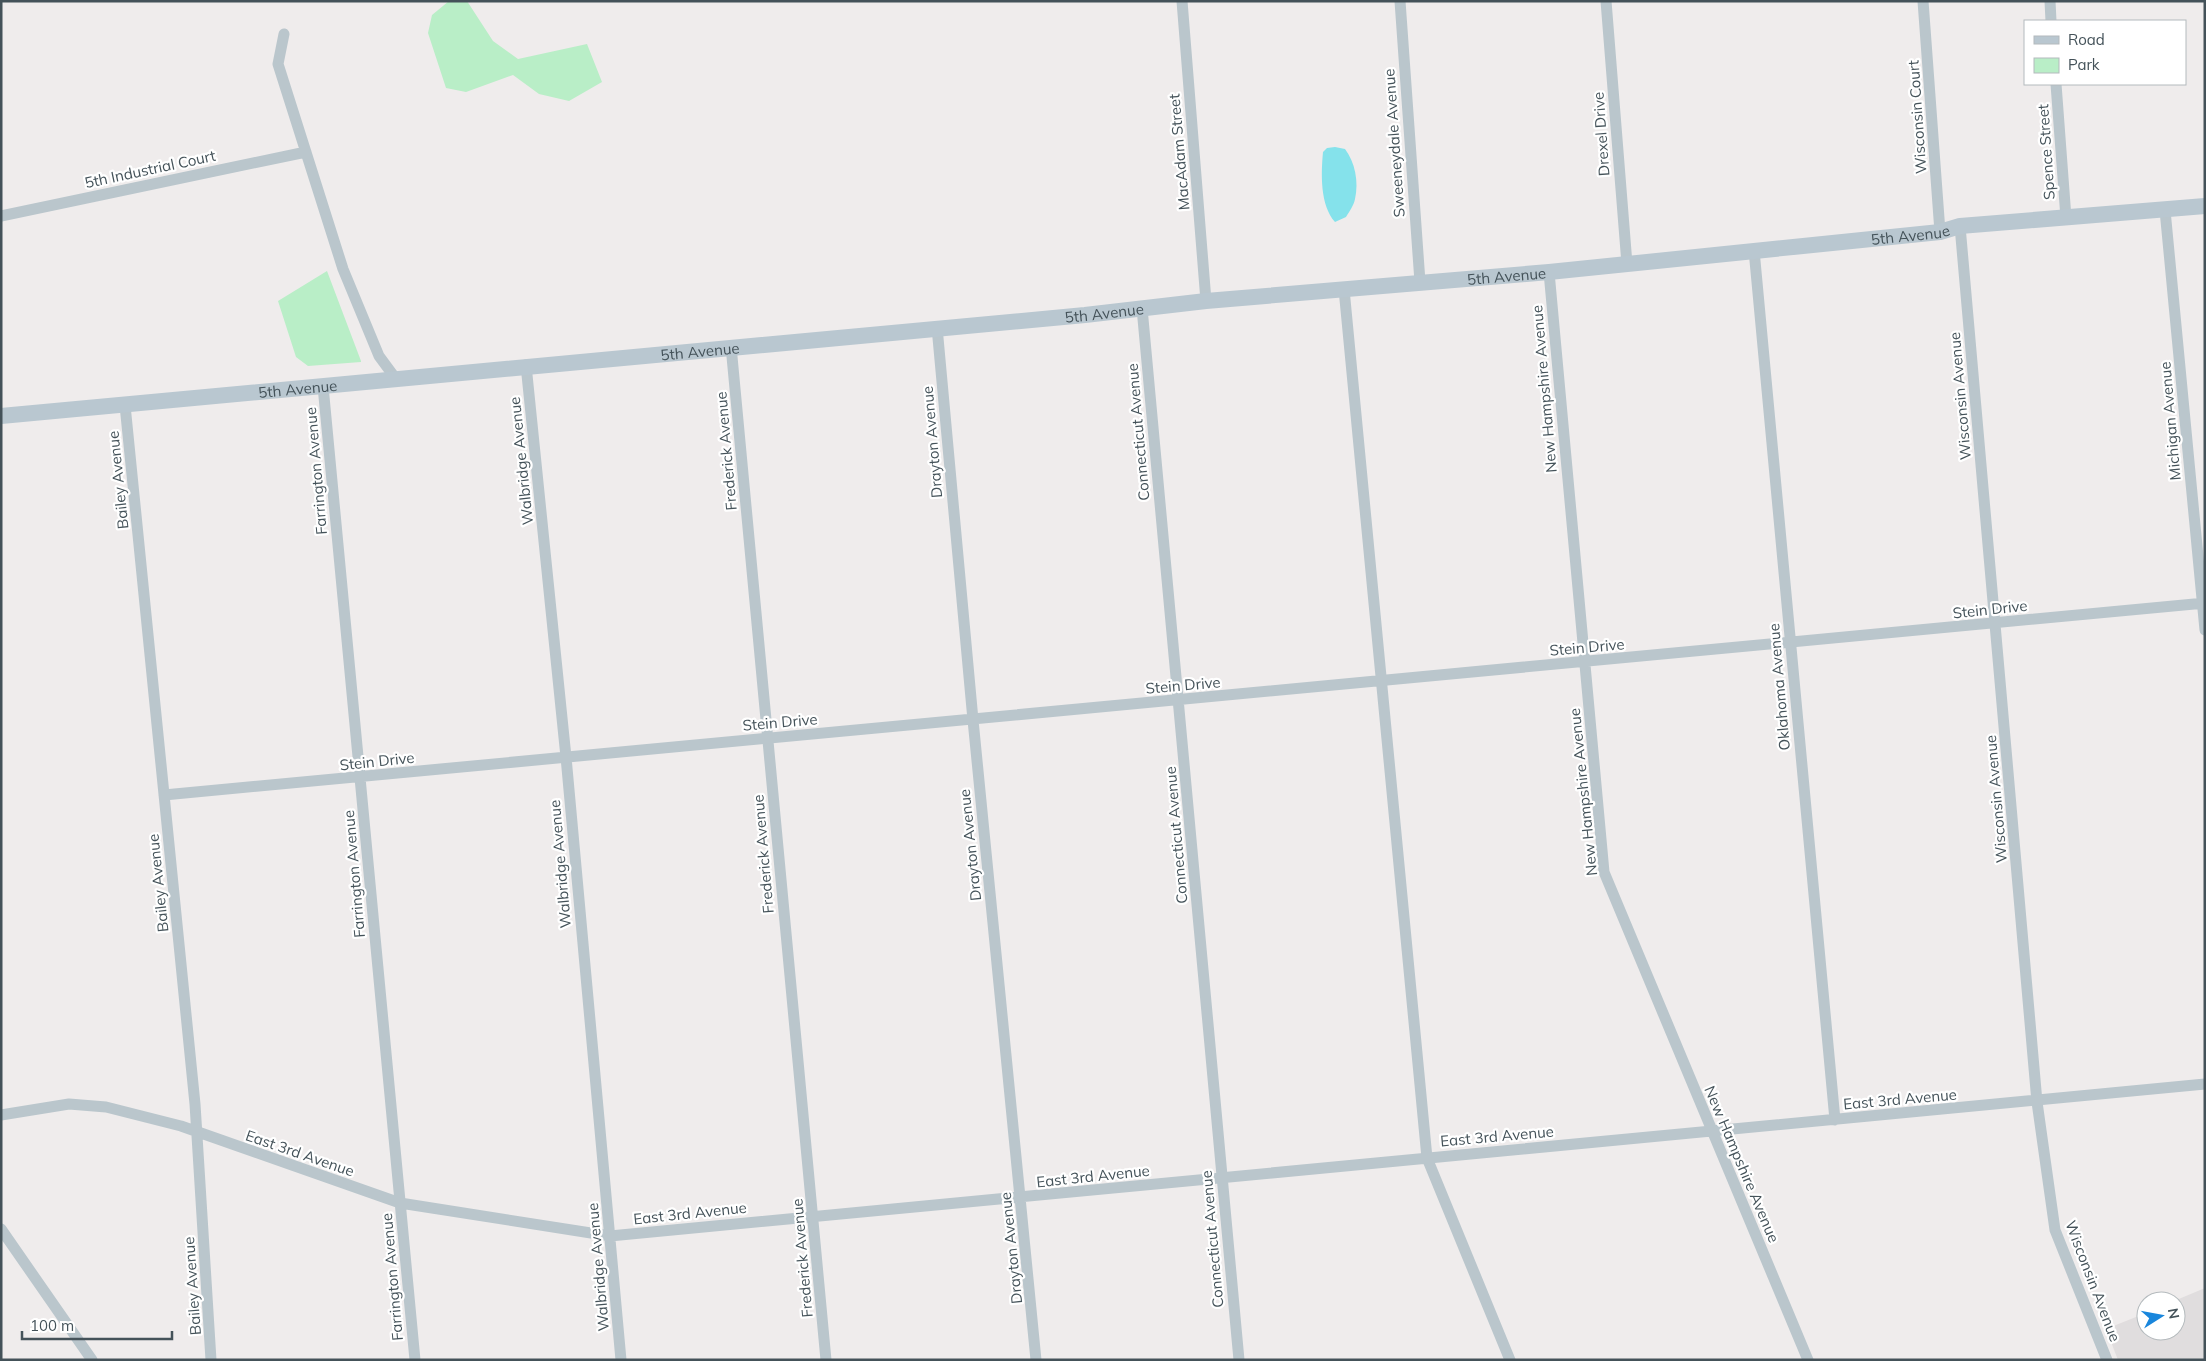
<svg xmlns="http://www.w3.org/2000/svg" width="2206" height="1361" font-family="Mulish,sans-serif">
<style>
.education{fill:#e0ddde}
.green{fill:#b9eec7}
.water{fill:#85e2eb}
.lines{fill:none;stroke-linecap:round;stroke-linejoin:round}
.minor{stroke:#bac6cc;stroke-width:11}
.secondary{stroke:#b9c7d0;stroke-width:16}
.labels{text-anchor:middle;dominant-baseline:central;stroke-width:4.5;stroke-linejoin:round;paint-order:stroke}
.street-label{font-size:15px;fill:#445259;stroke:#fff}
</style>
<rect width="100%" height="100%" fill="#efecec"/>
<path class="education" d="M 2205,1288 L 2205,1360 L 2118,1360 L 2106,1329 L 2146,1313 L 2146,1331 L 2176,1331 L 2176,1301 L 2174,1301 Z"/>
<path class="green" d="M 449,1 L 467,1 L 493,41 L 518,59 L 587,44 L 602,82 L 569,101 L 539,94 L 513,75 L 466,92 L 446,88 L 428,33 L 432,15 Z
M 327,271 L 361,361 L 361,362 L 308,366 L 296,357 L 278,301 Z"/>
<path class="water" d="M 1335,147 L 1345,149 C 1355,162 1359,182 1355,199 C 1354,205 1349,212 1346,217 L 1335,222 C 1320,205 1321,174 1323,152 L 1327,148 Z"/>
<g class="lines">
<path class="minor" d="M 1182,1 L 1206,301
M 1400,1 L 1420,282
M 1606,1 L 1627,264
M 1923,1 L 1940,232
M 2050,1 L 2051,21
M 284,34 L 278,64 L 343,269 L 379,356 L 396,379
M 2056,84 L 2066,218
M 2165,210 L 2205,630
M 1,216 L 306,152
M 1960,226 L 2037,1102 L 2055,1230 L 2107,1360
M 1754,250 L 1835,1120
M 1549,272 L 1604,872 L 1808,1360
M 1344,289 L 1427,1158 L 1510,1360
M 1142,308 L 1239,1360
M 937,327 L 973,720 L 1036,1360
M 731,346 L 826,1360
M 526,365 L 566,757 L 621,1360
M 323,386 L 415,1360
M 125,405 L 195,1104 L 211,1360
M 164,795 L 2205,603
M 1,1115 L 69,1104 L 106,1107 L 181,1126 L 400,1203 L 610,1236 L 2205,1084
M 1,1229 L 92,1360"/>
<path class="secondary" id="s1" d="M 1,416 L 1085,315 L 1206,301 L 1549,272 L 1940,232 L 1960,226 L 2205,206"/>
</g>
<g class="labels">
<g class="street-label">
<text transform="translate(1917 117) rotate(-94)">Wisconsin Court</text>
<text transform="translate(1601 134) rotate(-94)">Drexel Drive</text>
<text transform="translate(1394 143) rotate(-94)">Sweeneydale Avenue</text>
<text transform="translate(1179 152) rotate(-95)">MacAdam Street</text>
<text transform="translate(2046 152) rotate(-94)">Spence Street</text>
<text transform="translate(150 169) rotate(-12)">5th Industrial Court</text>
<text stroke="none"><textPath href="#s1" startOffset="1918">5th Avenue</textPath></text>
<text stroke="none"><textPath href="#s1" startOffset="1512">5th Avenue</textPath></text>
<text stroke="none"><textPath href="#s1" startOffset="1108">5th Avenue</textPath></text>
<text stroke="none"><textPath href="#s1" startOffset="702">5th Avenue</textPath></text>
<text stroke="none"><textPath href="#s1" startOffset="298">5th Avenue</textPath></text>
<text transform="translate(1544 389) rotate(-95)">New Hampshire Avenue</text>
<text transform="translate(1960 396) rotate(-95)">Wisconsin Avenue</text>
<text transform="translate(2170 421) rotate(-95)">Michigan Avenue</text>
<text transform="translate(1138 432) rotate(-95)">Connecticut Avenue</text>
<text transform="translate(932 442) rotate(-95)">Drayton Avenue</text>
<text transform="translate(726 451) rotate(-95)">Frederick Avenue</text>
<text transform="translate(521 461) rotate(-96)">Walbridge Avenue</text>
<text transform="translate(316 471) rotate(-95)">Farrington Avenue</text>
<text transform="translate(118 480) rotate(-96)">Bailey Avenue</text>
<text transform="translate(1990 609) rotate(-6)">Stein Drive</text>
<text transform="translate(1587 647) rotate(-5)">Stein Drive</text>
<text transform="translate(1183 685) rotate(-5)">Stein Drive</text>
<text transform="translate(1779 687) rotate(-95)">Oklahoma Avenue</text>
<text transform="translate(780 722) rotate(-5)">Stein Drive</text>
<text transform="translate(377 761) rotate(-6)">Stein Drive</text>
<text transform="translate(1583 792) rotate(-96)">New Hampshire Avenue</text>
<text transform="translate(1996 799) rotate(-95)">Wisconsin Avenue</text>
<text transform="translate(1176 835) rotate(-95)">Connecticut Avenue</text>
<text transform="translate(970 845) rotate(-96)">Drayton Avenue</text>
<text transform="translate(763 854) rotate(-95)">Frederick Avenue</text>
<text transform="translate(560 864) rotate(-95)">Walbridge Avenue</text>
<text transform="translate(354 874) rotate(-95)">Farrington Avenue</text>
<text transform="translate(158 883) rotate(-96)">Bailey Avenue</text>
<text transform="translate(1900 1099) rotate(-5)">East 3rd Avenue</text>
<text transform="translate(1497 1136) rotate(-5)">East 3rd Avenue</text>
<text transform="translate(300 1153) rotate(19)">East 3rd Avenue</text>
<text transform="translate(1742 1164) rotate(67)">New Hampshire Avenue</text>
<text transform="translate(1093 1176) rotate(-6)">East 3rd Avenue</text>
<text transform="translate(690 1213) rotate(-6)">East 3rd Avenue</text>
<text transform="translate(1212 1239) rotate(-95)">Connecticut Avenue</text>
<text transform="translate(1011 1248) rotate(-96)">Drayton Avenue</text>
<text transform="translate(802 1258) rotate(-95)">Frederick Avenue</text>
<text transform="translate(598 1267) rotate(-95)">Walbridge Avenue</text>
<text transform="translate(392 1277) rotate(-95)">Farrington Avenue</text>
<text transform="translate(2093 1281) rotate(69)">Wisconsin Avenue</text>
<text transform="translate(192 1286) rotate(-94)">Bailey Avenue</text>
</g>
</g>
<rect width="2206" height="1361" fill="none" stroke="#445259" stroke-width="5"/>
<rect x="2024" y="20" width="162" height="65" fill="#ffffff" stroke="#b4babd"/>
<rect x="2034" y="36" width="25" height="8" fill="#b9c7d0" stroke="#b4babd"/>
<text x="2068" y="45" font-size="15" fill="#445259">Road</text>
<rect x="2034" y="58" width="25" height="15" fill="#b9eec7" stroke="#b4babd"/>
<text x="2068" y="70" font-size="15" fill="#445259">Park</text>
<g transform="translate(2161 1316) rotate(79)"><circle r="24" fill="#ffffff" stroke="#b4babd"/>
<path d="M0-4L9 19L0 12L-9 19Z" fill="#1986dc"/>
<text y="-8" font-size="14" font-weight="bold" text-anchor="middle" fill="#445259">N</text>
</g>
<path d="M22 1331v8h150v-8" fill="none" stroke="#445259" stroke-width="2.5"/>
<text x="30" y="1331" font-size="15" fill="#445259" stroke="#ffffff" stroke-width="4" paint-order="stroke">100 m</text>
</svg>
